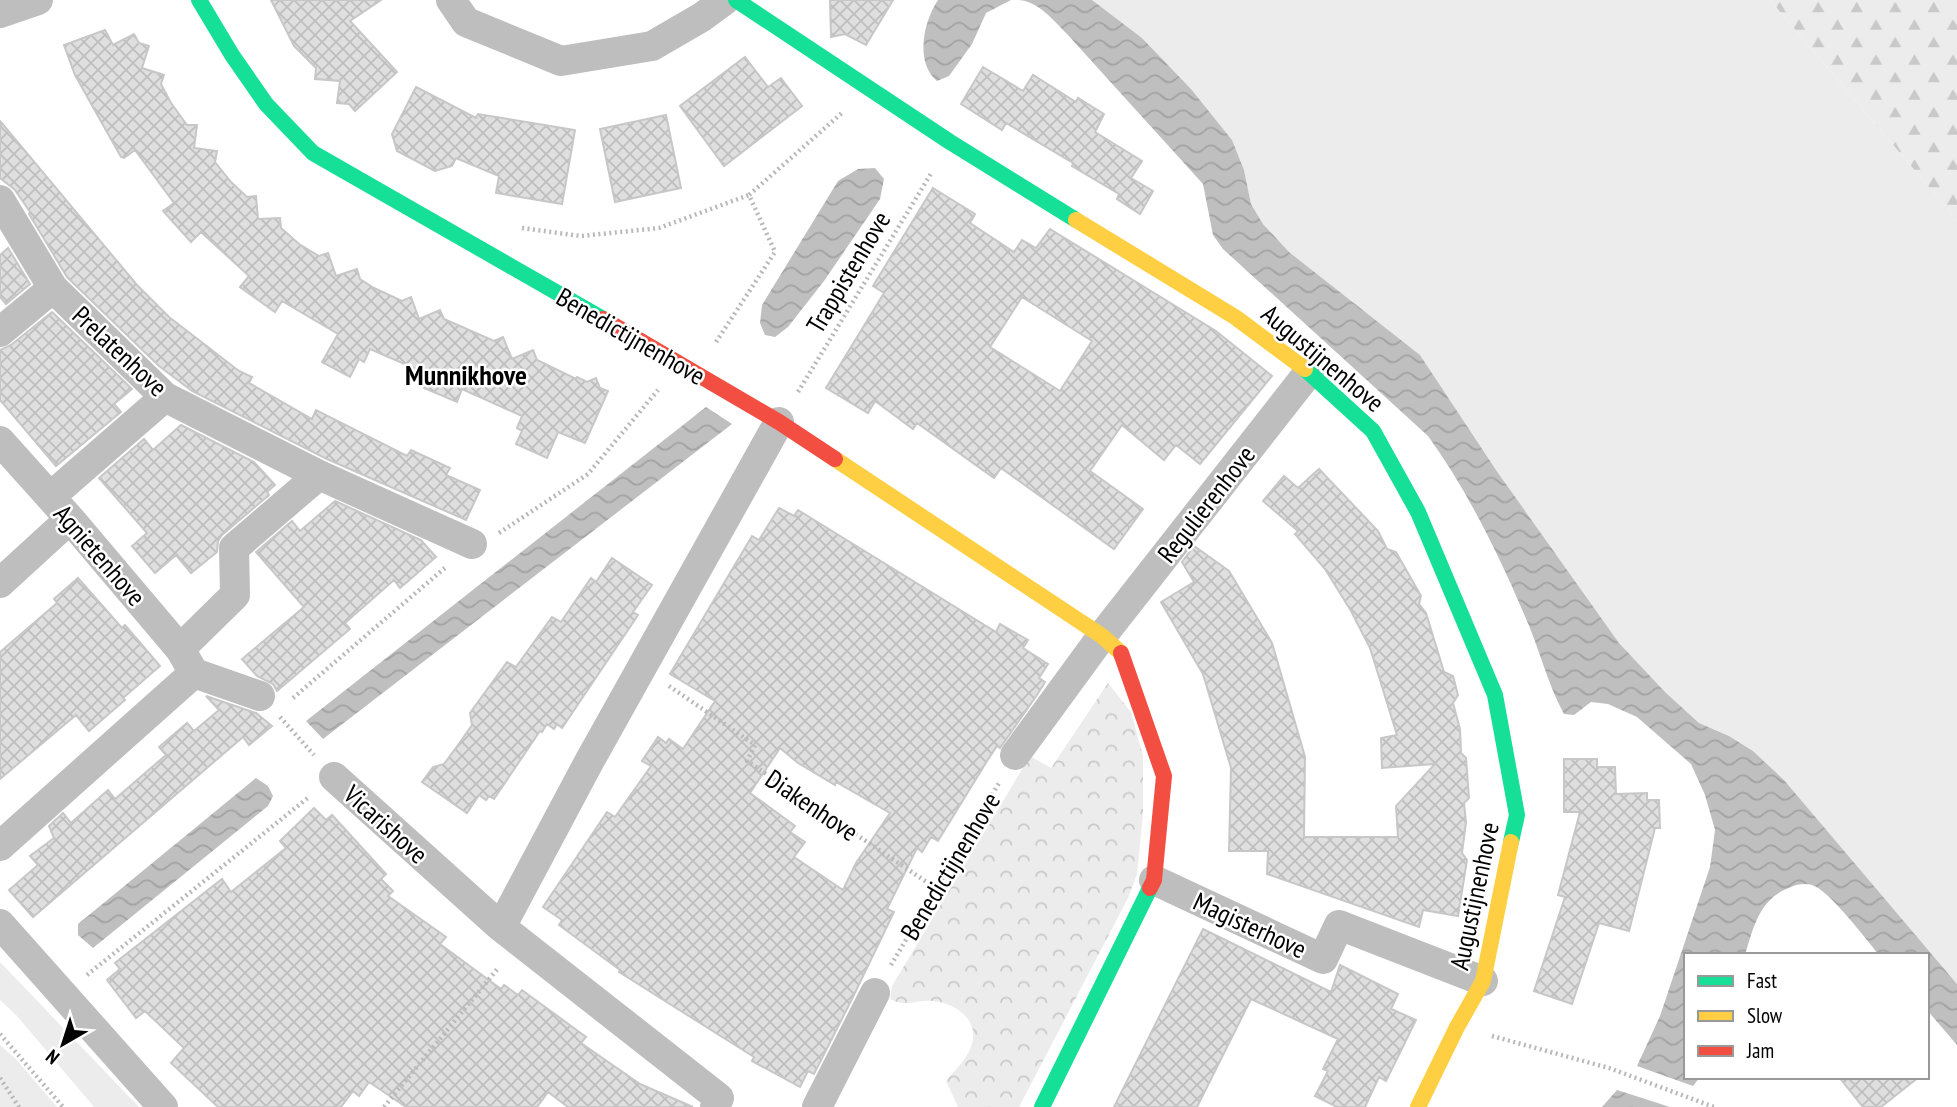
<svg xmlns="http://www.w3.org/2000/svg" width="1957" height="1107" font-family="'PT Sans Narrow',sans-serif">
<style>
.grass{fill:#ececec}
.forest{fill:url(#forest-firs)}
.park{fill:url(#park-crowns)}
.water{fill:url(#water-waves)}
.building{fill:url(#building-cross-hatch);stroke:#c7c7c7;stroke-width:2;fill-rule:evenodd}
.lines{fill:none;stroke-linecap:round;stroke-linejoin:round}
.path{stroke:#b9b9b9;stroke-width:4.5;stroke-dasharray:2 3.5;stroke-linecap:butt}
.street{stroke:#bebebe;stroke-width:30}
.fast{stroke:#16e098;stroke-width:16}
.slow{stroke:#ffcf43;stroke-width:16}
.jam{stroke:#f24e42;stroke-width:16}
.labels{text-anchor:middle;dominant-baseline:central;stroke-width:5;stroke-linejoin:round;paint-order:stroke}
.street-label{font-size:26px;fill:#000;stroke:#fff}
.neighbourhood-label{font-size:28px;font-weight:bold;fill:#000;stroke:#fff}
</style>
<defs>
<pattern id="forest-firs" width="22" height="20" patternUnits="userSpaceOnUse" patternTransform="scale(1.75)"><rect width="22" height="20" fill="#ececec"/><path d="M5 1l3.5 6h-7zM16 11l3.5 6h-7z" fill="#c9c9c9"/></pattern>
<pattern id="park-crowns" width="20" height="18" patternUnits="userSpaceOnUse" patternTransform="scale(1.75)"><rect width="20" height="18" fill="#ececec"/><path d="M2 6a3 3 0 1 1 6 0M12 15a3 3 0 1 1 6 0" fill="none" stroke="#c9c9c9"/></pattern>
<pattern id="water-waves" width="16" height="10" patternUnits="userSpaceOnUse" patternTransform="scale(1.75)"><rect width="16" height="10" fill="#bfbfbf"/><path d="M0 5q4-4 8 0t8 0" fill="none" stroke="#a2a2a2"/></pattern>
<pattern id="building-cross-hatch" width="8" height="8" patternUnits="userSpaceOnUse" patternTransform="scale(1.75)"><rect width="8" height="8" fill="#dfdfdf"/><path d="M0 0l8 8M0 8l8-8" fill="none" stroke="#bebebe"/></pattern>
</defs>
<rect width="100%" height="100%" fill="#fff"/>
<path class="grass" d="M 1092,0 L 1770,0 L 1957,220 L 1957,984 L 1784,780 L 1753,751 L 1729,736 L 1699,723 L 1665,692 L 1619,643 L 1496,470 L 1420,355 L 1289,252 L 1263,224 L 1251,204 L 1244,170 L 1232,140 L 1191,89 L 1142,38 Z
M 0,962 L 139,1107 L 94,1107 L 17,1016 L 0,1000 Z
M 0,1045 L 16,1059 L 57,1107 L 0,1107 Z"/>
<path class="forest" d="M 1770,0 L 1957,0 L 1957,220 Z"/>
<path class="park" d="M 1108,683 L 1131,712 L 1143,756 L 1143,814 L 1137,874 L 1128,898 L 1019,1107 L 958,1107 L 946,1081 C 955,1070 968,1058 972,1044 C 979,1020 956,1003 933,1001 C 917,999 906,1008 890,999 L 892,986 L 1030,756 L 1051,768 Z"/>
<path class="water" d="M 938,0 L 1011,0 L 986,13 L 972,44 L 949,76 L 937,81 C 915,63 923,22 938,0 Z
M 1019,0 L 1092,0 L 1142,38 L 1191,89 L 1232,140 L 1244,170 L 1251,204 L 1263,224 L 1289,252 L 1420,355 L 1496,470 L 1619,643 L 1665,692 L 1699,723 L 1729,736 L 1753,751 L 1784,780 L 1957,984 L 1957,1045 L 1927,1010 L 1927,955 L 1879,955 C 1866,939 1829,890 1812,885 C 1806,883 1797,884 1791,887 C 1760,898 1754,925 1745,955 L 1686,955 L 1686,1077 L 1700,1077 L 1693,1086 L 1637,1066 L 1660,1016 L 1710,867 L 1715,830 L 1705,795 L 1691,764 L 1637,717 L 1608,704 L 1591,702 L 1574,715 L 1564,714 C 1547,683 1539,647 1524,614 C 1498,553 1467,490 1428,436 L 1223,249 L 1213,235 L 1203,184 L 1067,34 C 1054,21 1038,1 1019,0 Z
M 875,168 L 884,179 L 880,199 L 824,281 L 788,327 L 775,337 L 765,335 L 760,323 L 762,305 L 838,181 L 858,169 Z
M 706,407 L 732,424 L 323,739 L 306,721 Z
M 256,778 L 268,786 L 273,796 L 268,806 L 93,948 L 78,935 L 78,924 Z
M 1617,1090 L 1670,1107 L 1602,1107 Z"/>
<path class="building" d="M 271,0 L 381,0 L 350,21 L 397,72 L 355,111 L 349,104 L 337,103 L 340,81 L 315,79 L 316,68 L 294,46 Z
M 830,0 L 893,0 L 866,45 L 845,34 L 831,37 Z
M 105,30 L 113,45 L 134,34 L 139,43 L 149,46 L 142,68 L 164,75 L 161,84 L 171,103 L 187,125 L 197,125 L 194,148 L 217,151 L 215,162 L 231,182 L 247,197 L 256,196 L 258,219 L 280,218 L 281,228 L 299,244 L 319,256 L 328,253 L 336,276 L 357,269 L 360,279 L 374,288 L 402,301 L 411,297 L 419,319 L 440,310 L 444,319 L 494,341 L 503,337 L 512,359 L 533,350 L 537,360 L 576,379 L 577,377 L 587,382 L 596,378 L 600,388 L 608,391 L 585,443 L 558,432 L 547,458 L 516,444 L 522,431 L 517,428 L 522,416 L 462,389 L 457,402 L 424,388 L 430,375 L 370,349 L 364,362 L 359,359 L 350,377 L 322,362 L 338,334 L 282,301 L 275,312 L 240,287 L 249,276 L 201,232 L 191,242 L 163,211 L 174,203 L 135,150 L 124,158 L 121,157 L 75,75 L 64,45 Z
M 745,57 L 768,87 L 781,78 L 802,106 L 724,166 L 680,106 Z
M 983,67 L 1023,91 L 1033,75 L 1076,102 L 1078,98 L 1104,114 L 1095,132 L 1142,161 L 1131,178 L 1153,191 L 1140,214 L 1117,199 L 1119,194 L 1072,166 L 1073,163 L 1006,123 L 1002,130 L 961,104 Z
M 416,87 L 476,118 L 478,114 L 575,130 L 562,204 L 496,193 L 499,176 L 456,158 L 452,166 L 435,171 L 397,151 L 392,134 Z
M 666,115 L 681,188 L 615,202 L 600,129 Z
M 0,121 L 137,285 L 169,317 L 239,371 L 252,377 L 249,383 L 312,419 L 316,410 L 407,456 L 411,450 L 450,468 L 446,475 L 480,490 L 466,520 L 327,459 L 192,391 L 159,366 L 67,277 L 29,214 L 30,212 L 15,190 L 0,178 Z
M 933,188 L 975,214 L 970,223 L 1014,252 L 1022,240 L 1036,248 L 1050,229 L 1216,331 L 1272,376 L 1200,464 L 1176,445 L 1164,460 L 1122,425 L 1090,471 L 1143,509 L 1114,549 L 1001,468 L 994,478 L 917,423 L 913,429 L 875,401 L 868,413 L 826,388 L 884,293 L 873,286 ZM 1022,297 L 1092,341 L 1060,391 L 990,347 Z
M 8,248 L 30,284 L 6,304 L 0,297 L 0,255 Z
M 52,312 L 132,389 L 114,404 L 121,412 L 56,466 L 0,400 L 0,350 L 11,345 Z
M 181,425 L 254,462 L 275,485 L 267,492 L 269,495 L 222,535 L 218,541 L 217,552 L 191,573 L 176,555 L 155,573 L 132,546 L 147,533 L 99,478 L 144,439 L 153,450 Z
M 1319,469 L 1378,531 L 1387,549 L 1396,552 L 1421,596 L 1419,604 L 1426,613 L 1444,672 L 1453,676 L 1458,695 L 1453,703 L 1460,729 L 1461,753 L 1466,758 L 1469,798 L 1464,803 L 1466,822 L 1462,853 L 1467,860 L 1458,916 L 1423,910 L 1419,927 L 1267,874 L 1268,851 L 1229,851 L 1231,768 L 1203,674 L 1161,602 L 1194,582 L 1182,562 L 1194,546 L 1229,571 L 1272,643 L 1305,757 L 1304,837 L 1398,837 L 1396,806 L 1435,764 L 1382,768 L 1381,738 L 1397,735 L 1370,648 L 1351,611 L 1325,569 L 1295,534 L 1298,531 L 1263,501 L 1284,476 L 1298,488 Z
M 335,501 L 421,540 L 436,557 L 400,588 L 394,580 L 345,623 L 350,629 L 277,691 L 273,684 L 257,676 L 242,659 L 304,607 L 256,552 L 292,521 L 300,531 Z
M 779,508 L 794,516 L 798,510 L 996,632 L 1000,624 L 1028,640 L 1023,648 L 1048,664 L 1039,678 L 1045,682 L 1037,695 L 1000,748 L 997,746 L 987,761 L 938,841 L 931,837 L 922,852 L 917,848 L 887,909 L 894,912 L 851,1001 L 814,1074 L 808,1071 L 800,1087 L 752,1061 L 754,1057 L 619,972 L 620,970 L 559,925 L 562,920 L 543,907 L 607,812 L 615,817 L 651,766 L 642,761 L 658,737 L 666,743 L 669,739 L 683,749 L 715,701 L 670,674 L 752,536 L 759,540 ZM 780,748 L 798,763 L 835,785 L 836,782 L 890,813 L 856,863 L 843,890 L 794,857 L 805,842 L 790,832 L 795,826 L 750,793 Z
M 612,558 L 652,585 L 633,612 L 638,615 L 562,728 L 557,724 L 554,729 L 547,724 L 542,732 L 540,731 L 494,799 L 489,796 L 486,800 L 479,795 L 467,813 L 422,782 L 433,767 L 444,764 L 458,745 L 472,725 L 470,713 L 507,662 L 516,667 L 552,617 L 561,622 L 591,578 L 596,582 Z
M 78,578 L 122,628 L 125,625 L 160,666 L 123,698 L 125,700 L 89,731 L 76,715 L 0,779 L 0,652 L 57,603 L 54,599 Z
M 206,696 L 256,713 L 272,726 L 249,745 L 243,737 L 33,917 L 9,890 L 38,865 L 30,856 L 54,838 L 49,826 L 63,813 L 71,823 L 108,790 L 115,799 L 166,755 L 159,747 L 187,723 L 194,731 L 219,710 Z
M 1564,759 L 1597,759 L 1597,767 L 1615,767 L 1616,794 L 1647,793 L 1647,800 L 1659,800 L 1660,828 L 1655,828 L 1629,931 L 1599,923 L 1572,1004 L 1534,991 L 1565,897 L 1558,895 L 1580,812 L 1564,812 Z
M 314,808 L 326,820 L 332,815 L 386,874 L 381,879 L 393,891 L 388,896 L 446,937 L 440,944 L 501,989 L 504,985 L 518,995 L 522,990 L 586,1037 L 581,1043 L 640,1084 L 693,1107 L 568,1107 L 548,1092 L 537,1107 L 406,1107 L 369,1082 L 359,1096 L 353,1091 L 341,1107 L 218,1107 L 171,1063 L 184,1048 L 145,1011 L 136,1018 L 107,980 L 120,969 L 115,963 L 222,879 L 231,892 L 286,848 L 280,841 Z
M 1203,929 L 1331,992 L 1340,965 L 1398,994 L 1391,1009 L 1416,1020 L 1386,1081 L 1379,1077 L 1365,1107 L 1337,1107 L 1315,1096 L 1328,1071 L 1323,1069 L 1338,1039 L 1251,999 L 1197,1107 L 1114,1107 Z
M 1839,1077 L 1919,1077 L 1881,1107 L 1863,1107 Z"/>
<g class="lines">
<path class="path" d="M 522,228 L 581,236 L 659,228 L 749,195
M 716,342 L 775,252 L 749,195 L 843,112
M 798,392 L 932,172
M 499,533 L 588,474 L 658,390
M 669,686 L 755,745 L 747,761 L 937,889
M 293,698 L 446,567
M 280,717 L 314,755
M 891,965 L 999,783
M 87,975 L 309,797
M 0,1034 L 63,1107
M 1492,1036 L 1609,1068 L 1714,1107
M 0,1078 L 19,1107
M 384,1107 L 499,967"/>
<path class="street" d="M 451,0 L 466,22 L 561,61 L 652,46 L 702,17 L 725,0
M 0,13 L 38,0
M 0,200 L 53,288 L 165,397 L 319,475 L 472,544
M 0,332 L 53,288
M 0,441 L 70,519 L 180,649 L 194,673 L 0,846
M 50,497 L 165,397
M 0,583 L 70,519
M 180,649 L 235,595 L 234,548 L 319,475
M 194,673 L 260,696
M 1015,755 L 1102,636 L 1309,372
M 334,777 L 501,927 L 719,1098 L 715,1107
M 1154,880 L 1323,959 L 1339,925 L 1483,981
M 0,924 L 163,1107
M 501,927 L 590,760 L 779,422
M 817,1107 L 875,993"/>
<path class="fast" d="M 199,0 L 232,55 L 266,104 L 313,153 L 603,319
M 736,0 L 950,142 L 1076,220
M 1305,369 L 1373,431 L 1418,512 L 1495,695 L 1517,815 L 1511,842
M 1042,1107 L 1150,888"/>
<path class="slow" d="M 1076,220 L 1235,317 L 1305,369
M 835,459 L 1102,636 L 1121,653
M 1418,1107 L 1457,1027 L 1483,981 L 1511,842"/>
<path class="jam" d="M 603,319 L 779,422 L 835,459
M 1121,653 L 1164,776 L 1154,880 L 1150,888"/>
</g>
<g class="labels">
<g class="street-label">
<text transform="translate(848 272) rotate(-59)">Trappistenhove</text>
<text transform="translate(631 336) rotate(30)">Benedictijnenhove</text>
<text transform="translate(120 351) rotate(43)">Prelatenhove</text>
<text transform="translate(1323 358) rotate(40)">Augustijnenhove</text>
<text transform="translate(1206 504) rotate(-52)">Regulierenhove</text>
<text transform="translate(100 555) rotate(49)">Agnietenhove</text>
<text transform="translate(812 805) rotate(34)">Diakenhove</text>
<text transform="translate(386 824) rotate(42)">Vicarishove</text>
<text transform="translate(950 866) rotate(-59)">Benedictijnenhove</text>
<text transform="translate(1474 896) rotate(-78)">Augustijnenhove</text>
<text transform="translate(1250 925) rotate(25)">Magisterhove</text>
</g>
<g class="neighbourhood-label">
<text x="466" y="374">Munnikhove</text>
</g>
</g>
<rect x="1684" y="953" width="245" height="126" fill="#ffffff" stroke="#999999" stroke-width="2"/>
<rect x="1698" y="976" width="35" height="10" fill="#16e098" stroke="#999999" stroke-width="2"/>
<text x="1747" y="988" font-size="21" fill="#000000">Fast</text>
<rect x="1698" y="1011" width="35" height="10" fill="#ffcf43" stroke="#999999" stroke-width="2"/>
<text x="1747" y="1023" font-size="21" fill="#000000">Slow</text>
<rect x="1698" y="1046" width="35" height="10" fill="#f24e42" stroke="#999999" stroke-width="2"/>
<text x="1747" y="1058" font-size="21" fill="#000000">Jam</text>
<g transform="translate(63 1044) rotate(219)" stroke="#ffffff" stroke-width="5" paint-order="stroke">
<path d="M0-5L12 26L0 18L-12 26Z" fill="#000000"/>
<text y="-10" font-size="19" font-weight="bold" text-anchor="middle" fill="#000000">N</text>
</g>
</svg>
